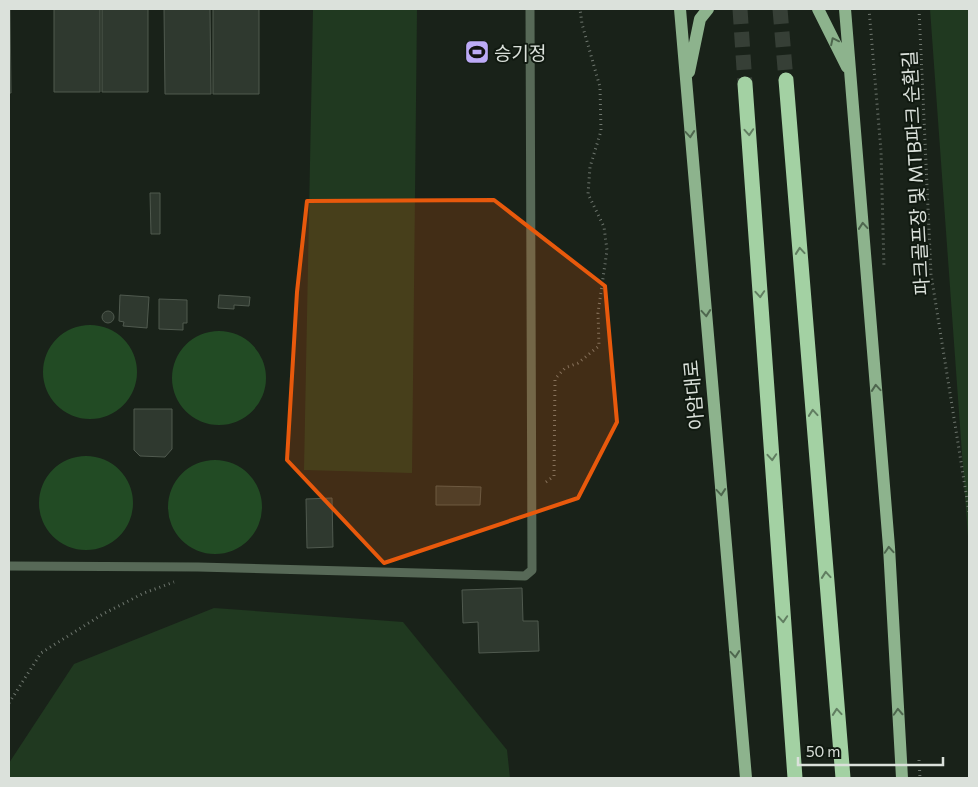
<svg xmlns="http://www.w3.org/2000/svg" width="978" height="787" font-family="Commissioner,'Noto Sans KR',sans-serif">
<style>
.green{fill:#203920}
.water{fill:#224b24}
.building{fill:#2f392f;stroke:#505a4f}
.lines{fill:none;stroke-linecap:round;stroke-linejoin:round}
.highway-tunnel{stroke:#363f36;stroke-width:15;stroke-dasharray:15 8;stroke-linecap:butt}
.path{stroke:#6f776f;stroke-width:3;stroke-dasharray:1 4;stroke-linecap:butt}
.lane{stroke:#576957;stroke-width:9}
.primary{stroke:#8db38d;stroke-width:12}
.highway{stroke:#a3d1a3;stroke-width:15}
.oneway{stroke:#4e664e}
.oneway2{stroke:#617e61}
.marked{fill:#e8590c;fill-opacity:0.2;stroke:#e8590c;stroke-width:4;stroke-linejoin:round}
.labels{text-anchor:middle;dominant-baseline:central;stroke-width:4;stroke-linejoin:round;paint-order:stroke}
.poi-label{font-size:19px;fill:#dbe1db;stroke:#101910;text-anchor:start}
.street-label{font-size:19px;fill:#dbe1db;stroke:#101910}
</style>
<rect width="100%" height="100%" fill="#192219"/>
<path class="green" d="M 313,9 L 417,9 L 412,473 L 304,470 Z
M 930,9 L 969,9 L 969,551 Z
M 214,608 L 403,622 L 507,750 L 510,778 L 9,778 L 9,763 L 74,664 Z"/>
<path class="water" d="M43 372a47 47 0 1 1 94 0a47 47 0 1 1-94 0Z
M172 378a47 47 0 1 1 94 0a47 47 0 1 1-94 0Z
M39 503a47 47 0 1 1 94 0a47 47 0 1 1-94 0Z
M168 507a47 47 0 1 1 94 0a47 47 0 1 1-94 0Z"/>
<path class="building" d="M 9,9 L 10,9 L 11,93 L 9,93 Z
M 54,9 L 100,9 L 100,92 L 54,92 Z
M 102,9 L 148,9 L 148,92 L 102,92 Z
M 164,9 L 210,9 L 211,94 L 165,94 Z
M 213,9 L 259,9 L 259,94 L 213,94 Z
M 150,193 L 160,193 L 160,234 L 151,234 Z
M 120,295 L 149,297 L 147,328 L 123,326 L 124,322 L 119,321 Z
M 219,295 L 250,297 L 249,306 L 234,305 L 234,309 L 218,308 Z
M 159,299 L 187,300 L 187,323 L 183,323 L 183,330 L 159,329 Z
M102 317a6 6 0 1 1 12 0a6 6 0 1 1-12 0Z
M 134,409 L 172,409 L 172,449 L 165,457 L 140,456 L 134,450 Z
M 436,486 L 481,487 L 480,505 L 436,505 Z
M 332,498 L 333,547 L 307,548 L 306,499 Z
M 522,588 L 523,621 L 538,621 L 539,651 L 479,653 L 478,622 L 463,623 L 462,590 Z"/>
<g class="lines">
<path class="highway-tunnel" d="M 740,9 L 745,84
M 780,9 L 786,80"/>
<path class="path" d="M 869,9 L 881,151 L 884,268
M 919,9 L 931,274 L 969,512
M 546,482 L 554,476 L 555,379 L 565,368 L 578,363 L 599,346 L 598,313 L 607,250 L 604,227 L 588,194 L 590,167 L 601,131 L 600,87 L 582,24 L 580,9
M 9,703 L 41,653 L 103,614 L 144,593 L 174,582
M 919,760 L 920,778"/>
<path class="lane" d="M 9,566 L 198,567 L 525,576 L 532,570 L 530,9"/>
<path class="primary" d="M 680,9 L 746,778
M 818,9 L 847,67
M 845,9 L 889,547 L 902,778
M 689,72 L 700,19 L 708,9"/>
<path class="highway" d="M 786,80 L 843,778
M 745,84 L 795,778"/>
</g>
<defs><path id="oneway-chevron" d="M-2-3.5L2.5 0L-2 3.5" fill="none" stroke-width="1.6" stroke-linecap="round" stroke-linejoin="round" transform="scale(1.25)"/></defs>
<g class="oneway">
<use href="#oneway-chevron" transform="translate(834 41) rotate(-116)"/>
<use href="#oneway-chevron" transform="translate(690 134) rotate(85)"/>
<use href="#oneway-chevron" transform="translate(863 226) rotate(-95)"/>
<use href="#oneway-chevron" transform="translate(706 313) rotate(85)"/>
<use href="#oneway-chevron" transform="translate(876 388) rotate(-95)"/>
<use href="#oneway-chevron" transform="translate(721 492) rotate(85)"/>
<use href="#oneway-chevron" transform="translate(889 550) rotate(-94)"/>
<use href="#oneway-chevron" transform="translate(735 654) rotate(85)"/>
<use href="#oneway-chevron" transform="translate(898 712) rotate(-93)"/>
</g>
<g class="oneway2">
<use href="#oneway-chevron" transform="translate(749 132) rotate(86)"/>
<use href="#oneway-chevron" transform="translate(800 251) rotate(-95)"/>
<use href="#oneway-chevron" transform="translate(760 294) rotate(86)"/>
<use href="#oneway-chevron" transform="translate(813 413) rotate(-95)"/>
<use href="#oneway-chevron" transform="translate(772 457) rotate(86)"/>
<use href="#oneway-chevron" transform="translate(826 575) rotate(-95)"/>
<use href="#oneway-chevron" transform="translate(783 619) rotate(86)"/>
<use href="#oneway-chevron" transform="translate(837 712) rotate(-95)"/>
</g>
<path class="marked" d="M 494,200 L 605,286 L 617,422 L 578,498 L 384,563 L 287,460 L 297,292 L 307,201 Z"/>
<defs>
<symbol id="stadium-square" viewBox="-11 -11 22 22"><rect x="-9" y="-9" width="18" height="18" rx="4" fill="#bcaaf6" stroke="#101910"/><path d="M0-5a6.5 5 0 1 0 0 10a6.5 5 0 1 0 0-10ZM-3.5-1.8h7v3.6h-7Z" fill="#111"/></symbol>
</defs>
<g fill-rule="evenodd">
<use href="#stadium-square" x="463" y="38" width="28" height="28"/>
</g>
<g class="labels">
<g class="poi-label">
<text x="494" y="52">승기정</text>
</g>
<g class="street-label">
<text transform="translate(915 173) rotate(-93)">파크골프장 및 MTB파크 순환길</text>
<text transform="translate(693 395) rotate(-95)">아암대로</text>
</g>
</g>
<rect width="978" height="787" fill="none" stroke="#dbe1db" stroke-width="20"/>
<path d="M798 757v8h145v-8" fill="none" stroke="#dbe1db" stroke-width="2.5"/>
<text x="806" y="757" font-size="15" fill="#dbe1db" stroke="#101910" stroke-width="4" paint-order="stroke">50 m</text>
</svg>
